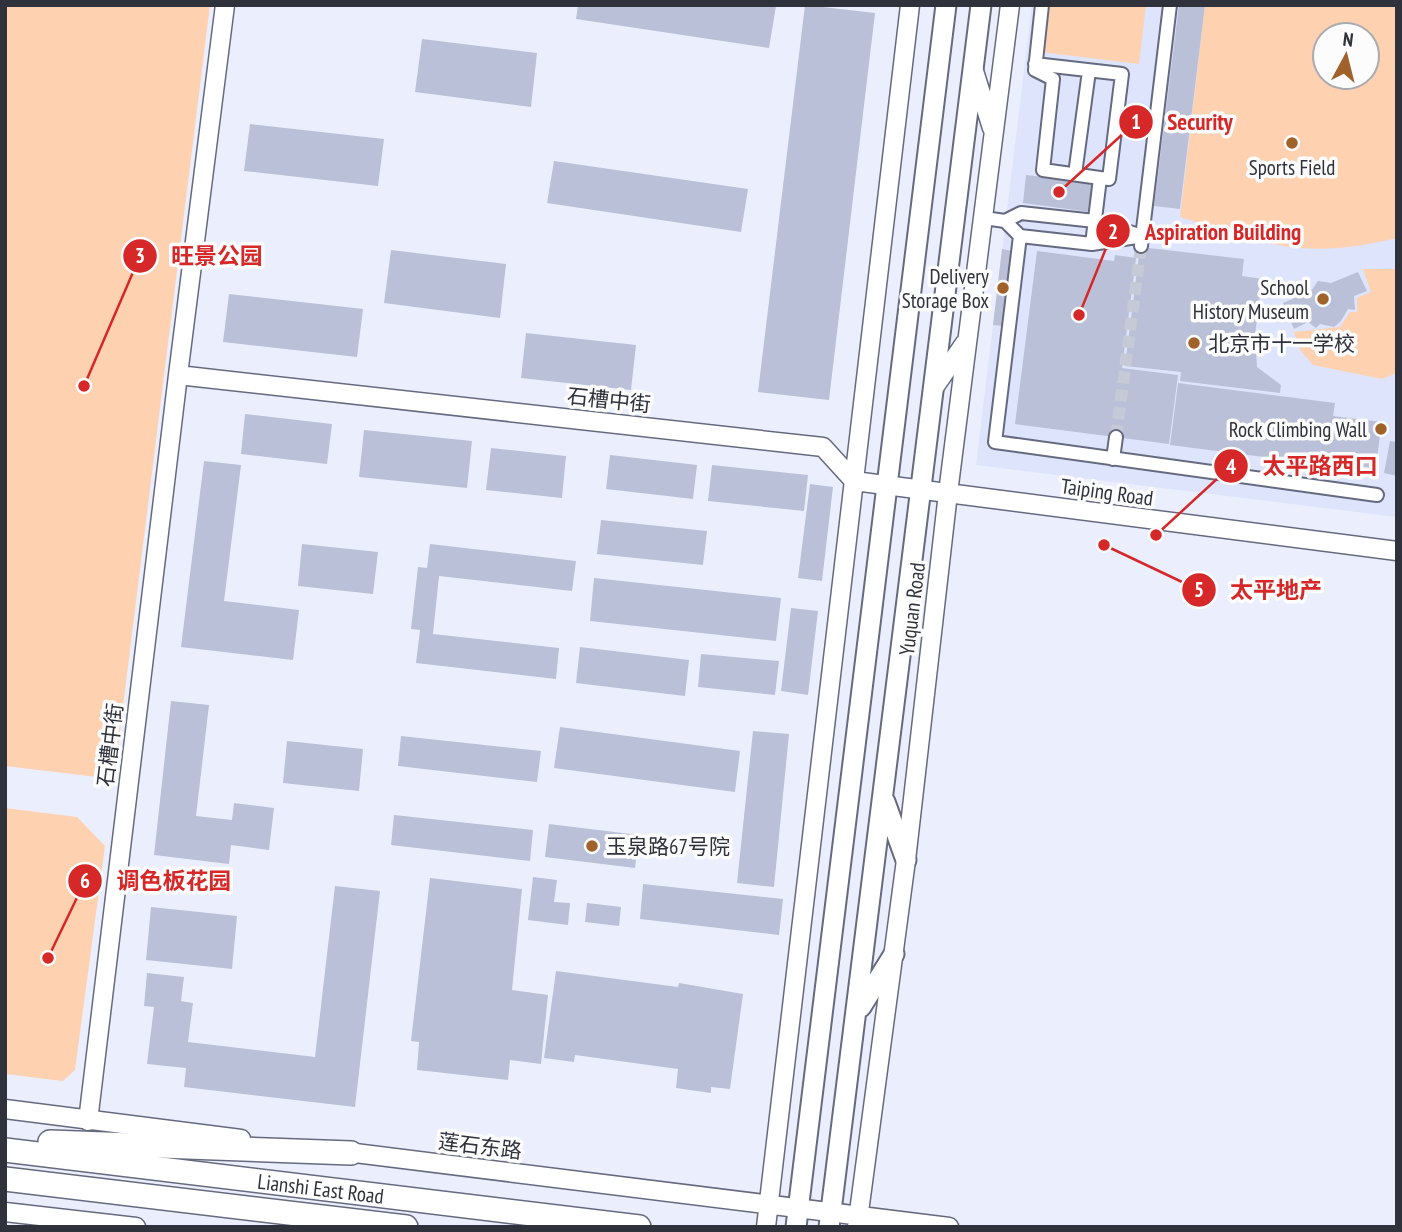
<svg xmlns="http://www.w3.org/2000/svg" width="1402" height="1232" font-family="'PT Sans Narrow','Noto Sans SC',sans-serif">
<style>
.built{fill:#dde4fc;fill-rule:evenodd}
.green{fill:#fed1b0;fill-rule:evenodd}
.building{fill:#bac0d7}
.lines{fill:none;stroke-linecap:round;stroke-linejoin:round}
.street-tunnel{stroke:#c6c9d6;stroke-width:12;stroke-dasharray:12 6;stroke-linecap:butt}
.street-casing{stroke:#656a7f;stroke-width:16}
.secondary-casing{stroke:#656a7f;stroke-width:21}
.primary-casing{stroke:#656a7f;stroke-width:23}
.highway-casing{stroke:#656a7f;stroke-width:26}
.street{stroke:#fff;stroke-width:12}
.secondary{stroke:#fff;stroke-width:18}
.primary{stroke:#fff;stroke-width:19}
.highway{stroke:#fff;stroke-width:23}
.poi-dot{fill:#a1612b;stroke:#fcfcfc;stroke-width:2.5}
.labels{text-anchor:middle;dominant-baseline:central;stroke-width:7;stroke-linejoin:round;paint-order:stroke}
.poi-label{font-size:21px;fill:#30323b;stroke:#fcfcfc;text-anchor:end}
.street-label{font-size:21px;fill:#30323b;stroke:#fcfcfc}
.leader{fill:none;stroke:#d62828;stroke-width:2.5}
.callout-dot{fill:#d62828;stroke:#fcfcfc;stroke-width:2.5}
.mark-label{font-size:21px;text-anchor:middle;font-weight:bold;fill:#fff}
.callout-label{font-size:23px;text-anchor:middle;font-weight:bold;fill:#d62828;stroke:#fcfcfc;stroke-width:7;stroke-linejoin:round;paint-order:stroke}
</style>
<rect width="100%" height="100%" fill="#ebeffd"/>
<path class="built" d="M 1032,5 L 1397,5 L 1397,517 L 976,465 ZM 1325,35 L 1367,35 L 1367,77 L 1325,77 Z"/>
<path class="green" d="M 5,5 L 210,5 L 114,779 L 5,766 Z
M 1047,5 L 1146,5 L 1139,64 L 1041,52 Z
M 1205,5 L 1397,5 L 1397,238 C 1358,247 1319,253 1279,245 C 1245,240 1212,227 1180,217 ZM 1325,35 L 1367,35 L 1367,77 L 1325,77 Z
M 1363,269 L 1397,269 L 1397,373 L 1382,379 L 1313,365 L 1300,350 L 1294,332 L 1340,327 L 1350,312 L 1357,312 L 1357,298 L 1371,292 Z
M 5,808 L 77,817 L 105,846 L 75,1070 L 63,1081 L 5,1074 Z"/>
<path class="building" d="M 578,5 L 773,5 L 776,6 L 769,48 L 576,19 Z
M 805,5 L 875,13 L 829,400 L 758,392 Z
M 1179,5 L 1205,5 L 1180,209 L 1154,206 Z
M 422,39 L 537,53 L 531,107 L 415,92 Z
M 250,124 L 384,139 L 378,186 L 244,171 Z
M 554,161 L 748,189 L 741,232 L 547,203 Z
M 1026,175 L 1094,183 L 1090,212 L 1023,203 Z
M 1140,247 L 1244,259 L 1242,276 L 1262,279 L 1255,335 L 1257,367 L 1281,385 L 1280,393 L 1180,381 L 1181,372 L 1125,366 Z
M 1002,249 L 1013,251 L 1003,326 L 993,325 Z
M 391,250 L 506,264 L 500,318 L 384,303 Z
M 1037,251 L 1114,261 L 1115,255 L 1136,258 L 1122,368 L 1178,375 L 1169,444 L 1015,424 Z
M 1358,272 L 1367,291 L 1354,296 L 1355,310 L 1348,309 L 1341,321 L 1334,327 L 1320,324 L 1316,328 L 1308,322 L 1294,329 L 1283,303 L 1311,291 L 1318,281 L 1331,283 Z
M 229,294 L 363,309 L 357,357 L 223,342 Z
M 526,333 L 636,345 L 631,390 L 521,378 Z
M 1178,383 L 1335,403 L 1333,416 L 1382,422 L 1375,471 L 1170,445 Z
M 245,414 L 332,424 L 327,464 L 241,454 Z
M 364,430 L 472,441 L 467,488 L 359,477 Z
M 1390,441 L 1397,442 L 1397,476 L 1384,473 Z
M 491,448 L 566,456 L 562,498 L 486,490 Z
M 610,455 L 697,465 L 693,499 L 606,489 Z
M 204,461 L 241,465 L 224,601 L 299,610 L 293,660 L 181,647 Z
M 712,465 L 808,475 L 804,511 L 708,501 Z
M 810,484 L 833,487 L 822,581 L 798,578 Z
M 601,520 L 707,531 L 703,565 L 597,554 Z
M 302,544 L 378,552 L 373,594 L 298,586 Z
M 430,544 L 576,561 L 572,591 L 439,576 L 433,634 L 559,648 L 556,679 L 416,663 L 420,630 L 411,629 L 418,567 L 427,568 Z
M 594,578 L 781,598 L 776,641 L 590,621 Z
M 791,608 L 818,611 L 808,695 L 781,691 Z
M 580,647 L 689,660 L 685,696 L 576,683 Z
M 701,654 L 779,661 L 775,695 L 698,687 Z
M 171,701 L 209,705 L 196,816 L 232,820 L 234,803 L 274,808 L 269,850 L 231,845 L 229,864 L 154,855 Z
M 560,727 L 740,751 L 735,792 L 554,768 Z
M 753,731 L 789,734 L 774,887 L 737,883 Z
M 401,736 L 541,751 L 537,782 L 398,766 Z
M 287,741 L 363,749 L 359,791 L 283,783 Z
M 394,815 L 533,830 L 530,861 L 391,845 Z
M 549,824 L 639,835 L 635,868 L 545,857 Z
M 533,877 L 557,880 L 554,902 L 570,903 L 568,925 L 528,920 Z
M 430,878 L 522,889 L 512,990 L 548,995 L 541,1064 L 510,1060 L 508,1080 L 417,1070 L 419,1042 L 411,1041 Z
M 643,884 L 783,899 L 779,935 L 640,919 Z
M 335,886 L 380,891 L 355,1107 L 184,1087 L 186,1068 L 147,1064 L 154,1007 L 144,1006 L 147,973 L 184,977 L 181,1001 L 193,1003 L 188,1042 L 315,1057 Z
M 587,903 L 621,907 L 619,926 L 585,922 Z
M 151,907 L 237,916 L 232,969 L 146,960 Z
M 556,971 L 678,987 L 679,983 L 743,994 L 730,1089 L 711,1087 L 711,1093 L 676,1088 L 678,1069 L 575,1055 L 574,1062 L 544,1058 Z"/>
<g class="lines">
<path class="street-tunnel" d="M 1116,437 L 1141,246"/>
<defs>
<path id="street" d="M 1042,5 L 1035,70 L 1053,79 L 1043,170 L 1100,178
M 1035,64 L 1122,74 L 1109,179 L 1100,178 L 1092,244
M 1075,174 L 1089,71
M 984,218 L 1005,221 L 1020,236 L 1092,244 L 1143,236
M 1005,221 L 1021,213 L 1095,221 L 1139,235
M 1020,236 L 995,442 L 1377,495
M 1141,246 L 1170,5
M 1113,459 L 1116,437"/>
<path id="secondary" d="M 973,68 L 992,128
M 178,375 L 823,447 L 854,481 L 1397,551
M 933,389 L 965,343
M 5,1109 L 241,1139
M 88,1121 L 178,375 L 225,5
M 339,1151 L 949,1227
M 5,1212 L 136,1227
M 766,1227 L 910,5
M 857,1227 L 906,860 L 948,493 L 1010,5"/>
<path id="primary" d="M 885,802 L 906,860
M 861,1007 L 894,954
M 796,1227 L 946,5
M 829,1227 L 981,5"/>
<g id="highway">
<path d="M 50,1142 L 351,1153"/>
<path id="s1" d="M 5,1150 L 639,1227"/>
<path d="M 5,1179 L 406,1227"/>
</g>
</defs>
<use href="#street" class="street-casing"/>
<use href="#secondary" class="secondary-casing"/>
<use href="#primary" class="primary-casing"/>
<use href="#highway" class="highway-casing"/>
<use href="#street" class="street"/>
<use href="#secondary" class="secondary"/>
<use href="#primary" class="primary"/>
<use href="#highway" class="highway"/>
</g>
<g class="poi-dot">
<circle cx="1292" cy="143" r="7"/>
<circle cx="1003" cy="288" r="7"/>
<circle cx="1323" cy="299" r="7"/>
<circle cx="1194" cy="343" r="7"/>
<circle cx="1381" cy="429" r="7"/>
<circle cx="592" cy="846" r="7"/>
</g>
<g class="labels">
<g class="poi-label">
<text x="1292" y="167" text-anchor="middle">Sports Field</text>
<text x="989" y="276">Delivery<tspan x="989" dy="24">Storage Box</tspan></text>
<text x="1309" y="287">School<tspan x="1309" dy="24">History Museum</tspan></text>
<text x="1208" y="343" text-anchor="start">北京市十一学校</text>
<text x="1367" y="429">Rock Climbing Wall</text>
<text x="606" y="846" text-anchor="start">玉泉路67号院</text>
</g>
<g class="street-label">
<text transform="translate(609 400) rotate(6)">石槽中街</text>
<text transform="translate(1107 492) rotate(8)">Taiping Road</text>
<text transform="translate(912 609) rotate(-83)">Yuquan Road</text>
<text transform="translate(110 745) rotate(-83)">石槽中街</text>
<text transform="translate(480 1146) rotate(7)">莲石东路</text>
<text stroke="none"><textPath href="#s1" startOffset="318">Lianshi East Road</textPath></text>
</g>
</g>
<path class="leader" d="M1059 192L1136 122M1079 315L1113 231M84 386L140 256M1156 535L1231 466M1104 545L1199 590M48 958L85 881"/>
<g class="callout-dot">
<circle cx="1059" cy="192" r="7"/>
<circle cx="1079" cy="315" r="7"/>
<circle cx="84" cy="386" r="7"/>
<circle cx="1156" cy="535" r="7"/>
<circle cx="1104" cy="545" r="7"/>
<circle cx="48" cy="958" r="7"/>
<circle cx="1136" cy="122" r="18"/>
<circle cx="1113" cy="231" r="18"/>
<circle cx="140" cy="256" r="18"/>
<circle cx="1231" cy="466" r="18"/>
<circle cx="1199" cy="590" r="18"/>
<circle cx="85" cy="881" r="18"/>
</g>
<g class="mark-label">
<text x="1136" y="129">1</text>
<text x="1113" y="239">2</text>
<text x="140" y="263">3</text>
<text x="1231" y="474">4</text>
<text x="1199" y="597">5</text>
<text x="85" y="888">6</text>
</g>
<g class="callout-label">
<text x="1200" y="130">Security</text>
<text x="1223" y="240">Aspiration Building</text>
<text x="217" y="264">旺景公园</text>
<text x="1320" y="474">太平路西口</text>
<text x="1276" y="598">太平地产</text>
<text x="174" y="889">调色板花园</text>
</g>
<rect width="1402" height="1232" fill="none" stroke="#30323b" stroke-width="14"/>
<g transform="translate(1346 56) rotate(7)"><circle r="33" fill="#fcfcfc" stroke="#aaabaf" stroke-width="2"/>
<path d="M0-5L12 26L0 18L-12 26Z" fill="#a1612b"/>
<text y="-10" font-size="19" font-weight="bold" text-anchor="middle" fill="#30323b">N</text>
</g>
</svg>
